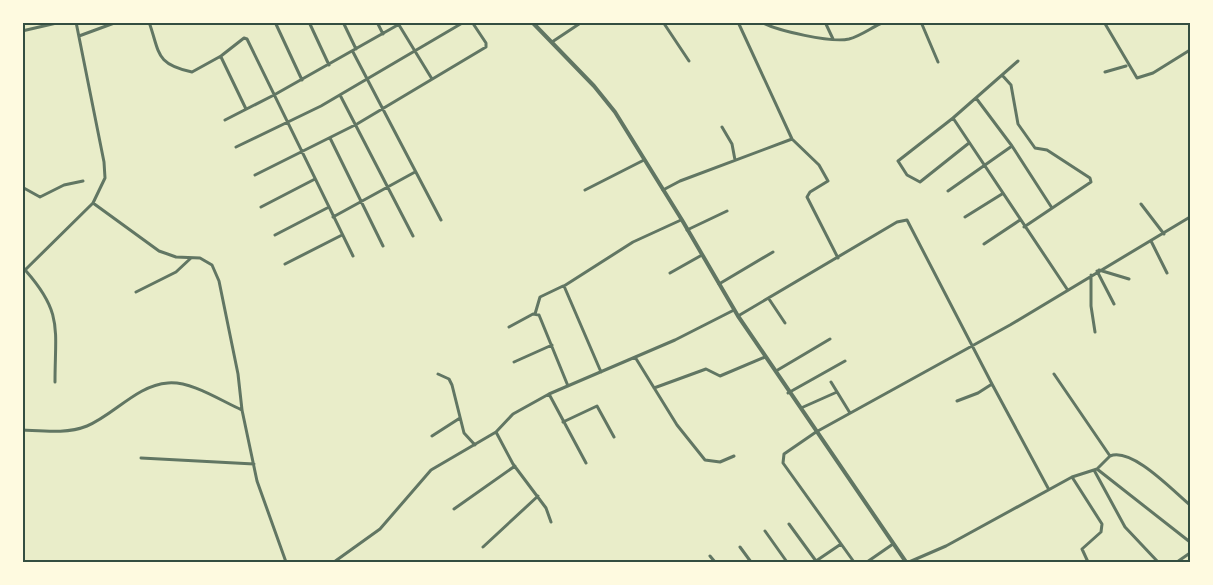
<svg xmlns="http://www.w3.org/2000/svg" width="1213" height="585" font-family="Barlow,sans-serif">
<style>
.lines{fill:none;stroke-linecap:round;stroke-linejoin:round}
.minor{stroke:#617663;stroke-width:3}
.tertiary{stroke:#617663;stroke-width:4}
.neatline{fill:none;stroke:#344e41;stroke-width:2}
</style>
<rect width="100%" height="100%" fill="#e9edc9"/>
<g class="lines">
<path class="minor" d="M 149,22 C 160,53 155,64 192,72 L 221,56 L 244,38 L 247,39 L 353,256
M 275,22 L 302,80
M 309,22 L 329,65
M 343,22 L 356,49
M 377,22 L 383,34
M 663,22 L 689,61
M 738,22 L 792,139 L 819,165 L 828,181 L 810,192 L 807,197 L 838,258
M 761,22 C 778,31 831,43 849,39 C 861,36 872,27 884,22
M 825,22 L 833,39
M 921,22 L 938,62
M 1104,22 L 1137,78 L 1153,73 L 1190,50
M 399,25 L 432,79
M 22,31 L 61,22
M 79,36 L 117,22
M 552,42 L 582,22
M 353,52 L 441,220
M 221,57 L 246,109
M 1018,61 L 953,118 L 1067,289
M 1105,72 L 1126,66
M 1002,75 L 1011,85 L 1018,124 L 1035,148 L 1047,150 L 1090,178 L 1091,182 L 1024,227
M 340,95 L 413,236
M 976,98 L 1012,146
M 953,118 L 898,161 L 907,175 L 920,182 L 969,143
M 225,120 L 274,95 L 403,22
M 722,127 L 732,144 L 735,160
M 330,138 L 383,246
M 236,147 L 321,106 L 464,22
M 255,175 L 357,124 L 486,47 L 486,43 L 472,22
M 22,187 L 40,197 L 64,185 L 83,181
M 585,190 L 644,160
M 663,190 L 680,181 L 792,139
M 948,191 L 1012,146 L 1052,208
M 93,203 L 159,251 L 176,257 L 200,258 L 212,265 L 219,281 L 238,374 L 242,410 L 257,481 L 286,562
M 1141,204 L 1164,234
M 261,207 L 315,179
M 333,217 L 415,172
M 965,217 L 1002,194
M 687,230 L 727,211
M 275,235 L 329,207
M 1151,241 L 1167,273
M 984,244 L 1020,220
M 285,264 L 342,235
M 1099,270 L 1129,279
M 26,271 C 63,313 55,329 55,382
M 1097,271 L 1114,304
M 22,273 L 93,203 L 105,178 L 104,162 L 76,22
M 670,273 L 702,255
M 1091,275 L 1091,306 L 1095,332
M 719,284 L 773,252
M 136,292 L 176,272 L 191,258
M 769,299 L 785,323
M 535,314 L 540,297 L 563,286
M 738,316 L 897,222 L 907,220 L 992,384 L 978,393 L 957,401
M 509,327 L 533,314 L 539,315 L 568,386
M 635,357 L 677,425 L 705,460 L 720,462 L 734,456
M 514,362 L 552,345
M 776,371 L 830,339
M 601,372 L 564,286 L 633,242 L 681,220
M 438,374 L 449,379 L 452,385 L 464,433 L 475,445
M 1054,374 L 1110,456
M 831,382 L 850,413
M 992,384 L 1048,488
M 654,388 L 706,369 L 720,376 L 765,357
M 788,393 L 845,361
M 549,394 L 586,463
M 801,408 L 837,392
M 563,422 L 597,406 L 614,437
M 22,430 C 44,431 67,434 87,426 C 114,415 137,385 168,383 C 192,381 221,401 242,410
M 496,432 L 513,464 L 546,508 L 551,522
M 432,436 L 460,418
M 141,458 L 254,464
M 1097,469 L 1190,542
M 1094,470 L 1125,527 L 1158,562
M 1072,477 L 1097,469 L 1110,456 C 1132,447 1173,491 1190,505
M 454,509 L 515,466
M 789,524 L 816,561
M 765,531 L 787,562
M 483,547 L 538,496
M 740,547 L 751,562
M 710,556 L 715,562
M 816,561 L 841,544
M 334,562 L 380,529 L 431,470 L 496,432 L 513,414 L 549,394 L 675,340 L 734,310
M 854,562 L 783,463 L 784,454 L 816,432 L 1010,325 L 1190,217
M 867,562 L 893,544
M 909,562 L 946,546 L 1072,477 L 1102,524 L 1101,532 L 1082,549 L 1088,562
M 1177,562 L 1190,553"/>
<path class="tertiary" d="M 532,22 L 594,86 L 615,112 L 682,220 L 738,316 L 906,562"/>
</g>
<rect width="1213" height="585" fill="none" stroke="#fefae0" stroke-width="48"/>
<rect x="24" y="24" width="1165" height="537" class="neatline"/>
</svg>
